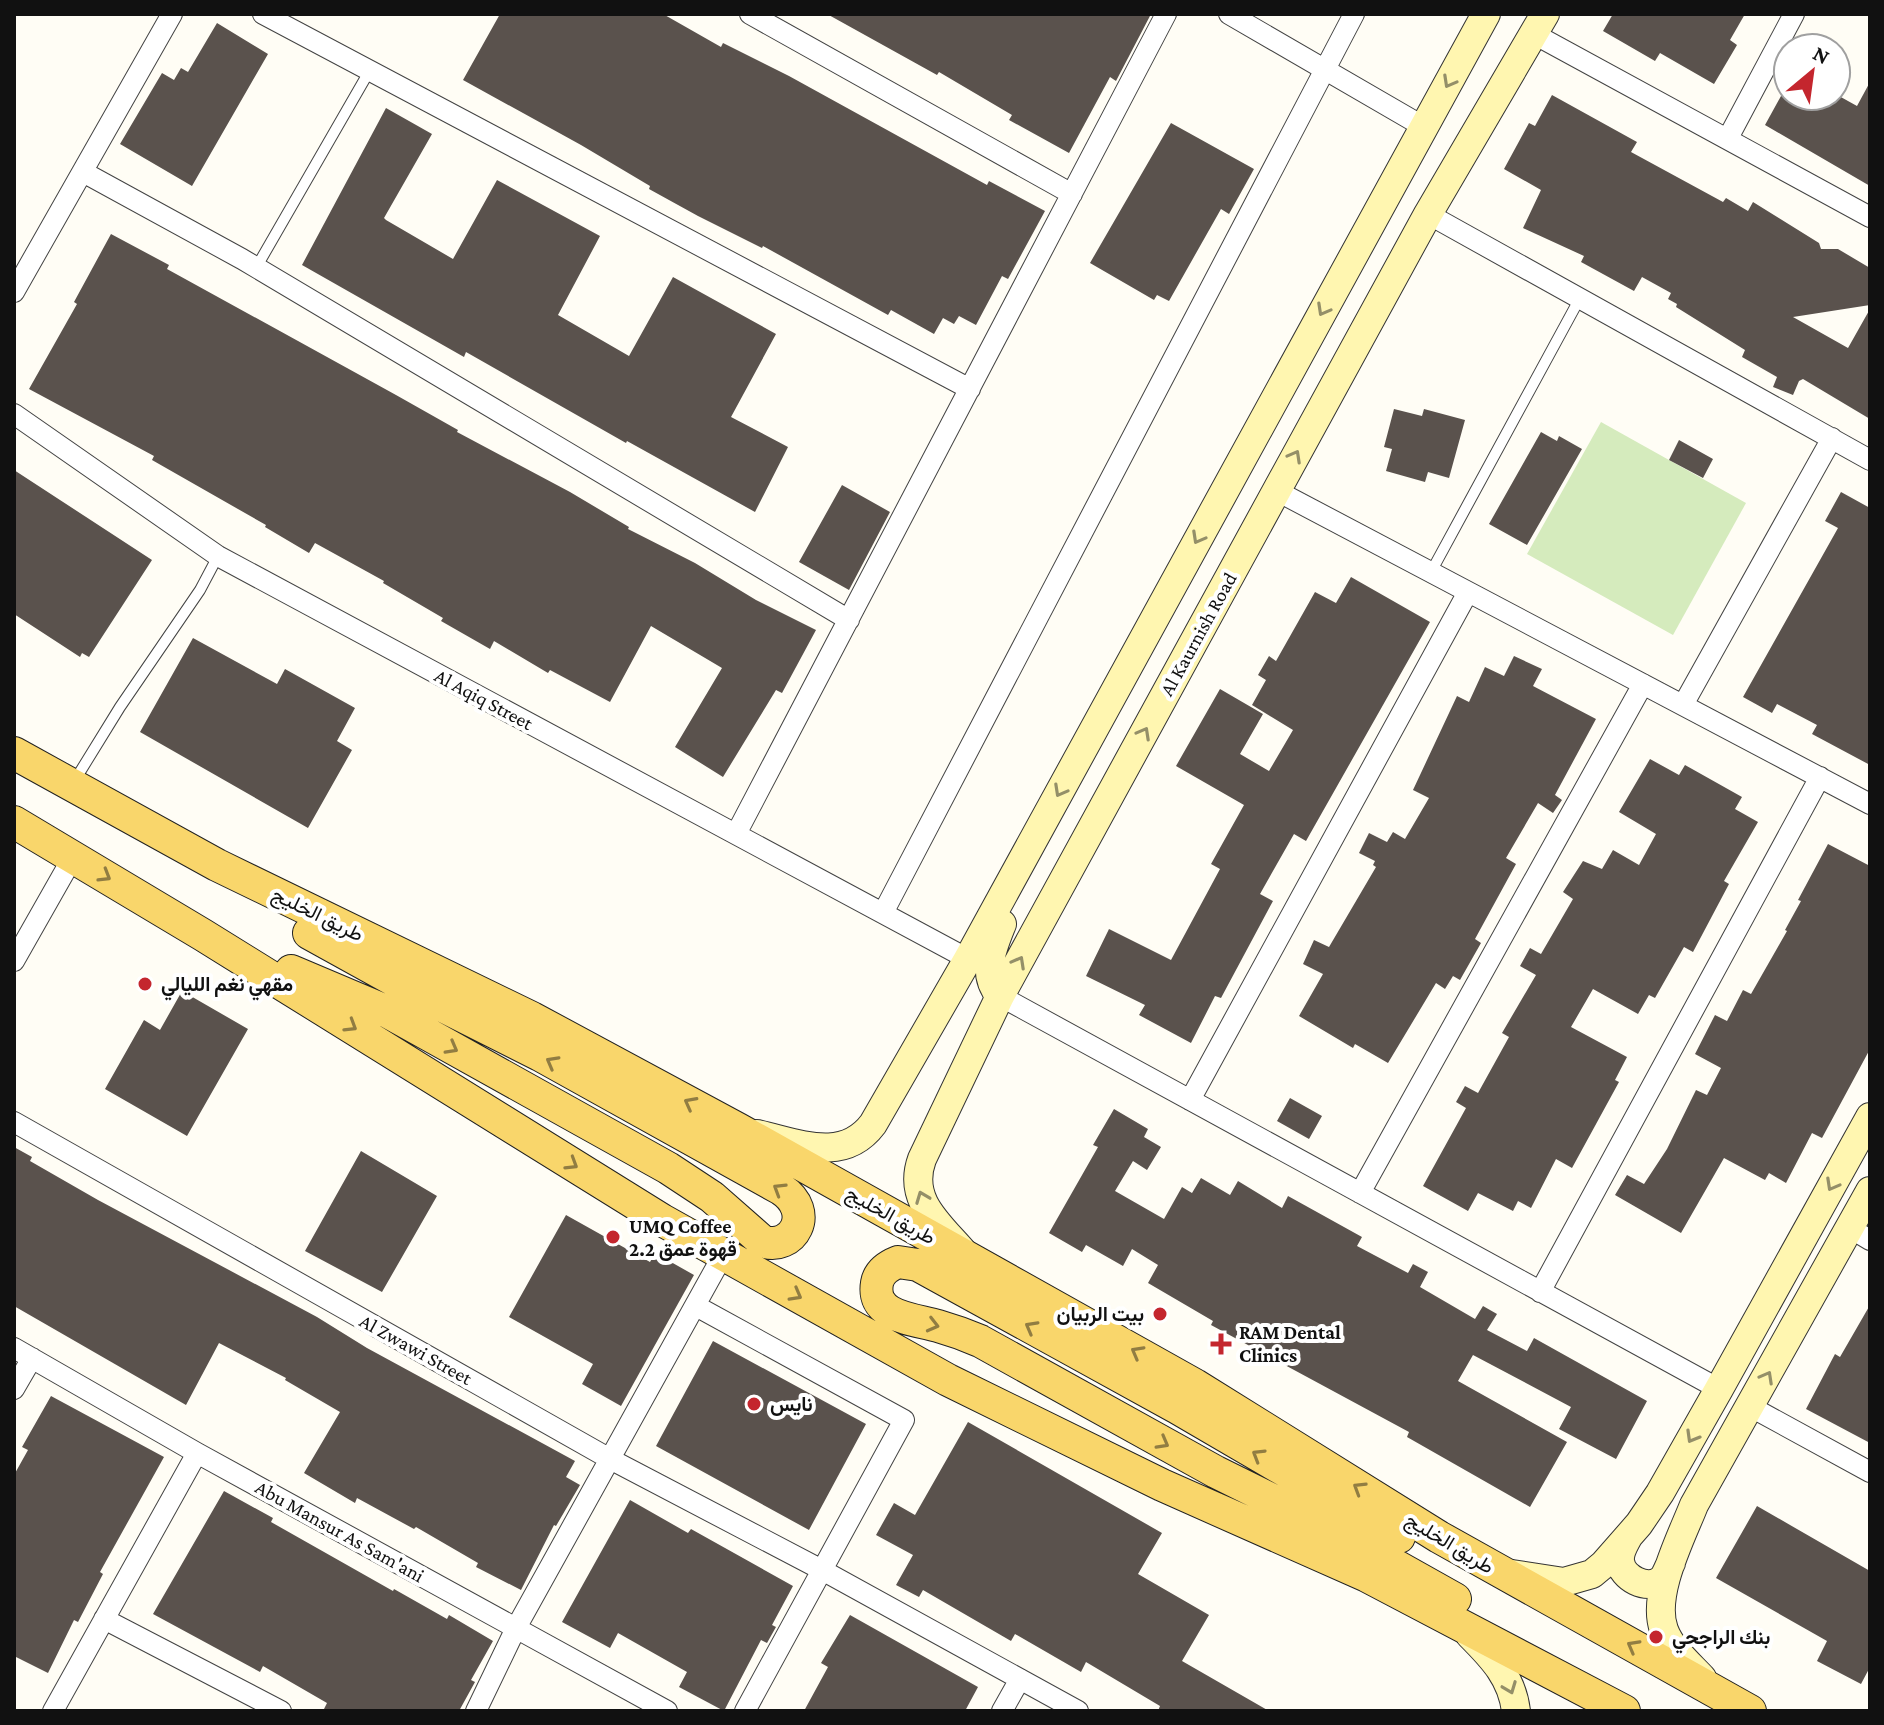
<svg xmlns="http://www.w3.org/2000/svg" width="1884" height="1725" font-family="'Crimson Pro',Vazirmatn,serif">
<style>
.grass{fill:#d5ebbd}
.building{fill:#5a524d}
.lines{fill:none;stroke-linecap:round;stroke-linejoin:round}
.lane-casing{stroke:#444;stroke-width:12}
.street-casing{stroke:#444;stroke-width:22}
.secondary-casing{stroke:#333;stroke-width:30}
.primary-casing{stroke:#222;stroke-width:34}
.lane{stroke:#fff;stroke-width:10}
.street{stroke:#fff;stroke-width:20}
.secondary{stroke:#fff6b0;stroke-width:28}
.primary{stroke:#f9d66b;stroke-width:32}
.oneway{stroke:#948f68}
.oneway2{stroke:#917d42}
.poi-dot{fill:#c4262e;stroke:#fff;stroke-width:3}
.labels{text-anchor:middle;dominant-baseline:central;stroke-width:8;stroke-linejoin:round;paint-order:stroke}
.street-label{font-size:20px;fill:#111;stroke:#fff}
.poi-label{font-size:20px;font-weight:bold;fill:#111;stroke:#fff;text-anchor:start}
</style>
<rect width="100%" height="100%" fill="#fffdf5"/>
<path class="grass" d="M 1601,422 L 1746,503 L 1673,635 L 1527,554 Z"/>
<path class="building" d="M 500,14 L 663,14 L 721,47 L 723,43 L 789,76 L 987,185 L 989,181 L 1045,211 L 1008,279 L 1002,276 L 976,325 L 959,316 L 954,324 L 943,318 L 934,334 L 891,310 L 888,315 L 763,246 L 762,248 L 698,216 L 649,189 L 650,186 L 581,145 L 463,80 Z
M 827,14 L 1151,14 L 1116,81 L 1110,77 L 1069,153 L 1009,120 L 1012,115 L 939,72 L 937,75 Z
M 1613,14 L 1745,14 L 1730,40 L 1737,45 L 1714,84 L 1660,53 L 1655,61 L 1603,31 Z
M 217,23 L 268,54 L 192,186 L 120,144 L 162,73 L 174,80 L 181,68 L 188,72 Z
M 1870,82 L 1870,186 L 1765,125 L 1781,96 L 1839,96 L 1857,106 Z
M 1552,95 L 1637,142 L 1631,152 L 1723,202 L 1726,198 L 1748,211 L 1753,202 L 1819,243 L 1821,249 L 1838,249 L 1870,268 L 1870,305 L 1793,317 L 1848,348 L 1870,309 L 1870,419 L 1803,379 L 1799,381 L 1793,395 L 1773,387 L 1777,377 L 1742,357 L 1745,350 L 1676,307 L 1677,304 L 1668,299 L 1671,293 L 1642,277 L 1634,291 L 1581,262 L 1584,256 L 1523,228 L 1541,190 L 1504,169 L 1529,123 L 1535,126 Z
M 386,108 L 432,134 L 384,218 L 386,220 L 453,259 L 497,180 L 600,236 L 558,315 L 629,356 L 673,277 L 776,334 L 731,417 L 788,447 L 755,512 L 627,441 L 626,443 L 466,352 L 464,357 L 302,265 Z
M 1171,123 L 1254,169 L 1229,214 L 1221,209 L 1169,301 L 1157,295 L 1154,300 L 1090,263 Z
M 111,234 L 169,265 L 167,269 L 396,395 L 458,430 L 457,432 L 570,492 L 629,527 L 628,529 L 695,563 L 756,600 L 816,630 L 782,693 L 776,690 L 723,777 L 675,747 L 722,668 L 651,626 L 610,702 L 550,670 L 548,673 L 494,641 L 490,649 L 441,621 L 443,618 L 383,583 L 384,581 L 315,543 L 309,553 L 265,527 L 266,525 L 152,460 L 154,456 L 29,389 L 77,304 L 74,302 Z
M 1394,409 L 1422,416 L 1424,409 L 1465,420 L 1449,478 L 1428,472 L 1425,482 L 1386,471 L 1392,449 L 1384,447 Z
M 1541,432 L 1557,441 L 1559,436 L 1582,449 L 1527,545 L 1489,524 Z
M 1679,440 L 1713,459 L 1703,478 L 1669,460 Z
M 14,470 L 152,560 L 89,657 L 82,653 L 80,657 L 14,614 Z
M 842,485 L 890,512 L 849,590 L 799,562 Z
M 1841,492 L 1870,508 L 1870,765 L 1812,734 L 1817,725 L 1777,704 L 1772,713 L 1743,697 L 1838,528 L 1825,521 Z
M 1351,577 L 1430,622 L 1306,841 L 1294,834 L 1260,894 L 1273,901 L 1221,998 L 1215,996 L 1191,1043 L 1139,1015 L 1145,1005 L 1086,976 L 1109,929 L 1171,960 L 1220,869 L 1211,864 L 1244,805 L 1176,766 L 1220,689 L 1263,714 L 1240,754 L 1269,771 L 1293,730 L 1252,705 L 1266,680 L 1258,675 L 1269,656 L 1276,661 L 1315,592 L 1336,603 Z
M 193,638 L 277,684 L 285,669 L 355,708 L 337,741 L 352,750 L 308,828 L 140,732 Z
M 1514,656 L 1542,669 L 1533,686 L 1596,719 L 1555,795 L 1562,800 L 1553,813 L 1538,803 L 1506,858 L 1516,864 L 1475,939 L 1481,943 L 1460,980 L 1453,976 L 1445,989 L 1436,983 L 1388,1063 L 1355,1044 L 1353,1048 L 1299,1016 L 1323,974 L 1303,964 L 1314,940 L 1329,947 L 1376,867 L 1373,865 L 1375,861 L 1359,853 L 1369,833 L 1387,842 L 1393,832 L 1405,839 L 1429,798 L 1413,790 L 1457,696 L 1469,702 L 1485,667 L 1504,676 Z
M 1650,759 L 1679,775 L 1685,765 L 1742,797 L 1735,809 L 1758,822 L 1724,881 L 1729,884 L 1693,952 L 1684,947 L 1655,998 L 1649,995 L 1638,1014 L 1593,989 L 1571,1027 L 1627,1057 L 1615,1080 L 1619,1082 L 1572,1168 L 1556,1159 L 1531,1208 L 1518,1201 L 1513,1211 L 1478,1193 L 1468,1211 L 1423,1186 L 1466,1108 L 1456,1102 L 1465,1086 L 1478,1093 L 1509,1037 L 1502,1033 L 1536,975 L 1520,966 L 1530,948 L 1541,954 L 1573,899 L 1563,892 L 1583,861 L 1602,869 L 1613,850 L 1639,865 L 1656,834 L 1619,812 Z
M 1828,844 L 1870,866 L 1870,1049 L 1822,1138 L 1812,1133 L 1786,1183 L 1769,1173 L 1765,1180 L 1724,1158 L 1681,1233 L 1615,1195 L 1627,1175 L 1644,1184 L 1667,1149 L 1696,1090 L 1707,1095 L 1721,1068 L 1695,1054 L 1715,1015 L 1727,1021 L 1743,990 L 1751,994 L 1787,931 L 1785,930 L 1801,901 L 1798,900 Z
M 182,991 L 248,1029 L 187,1136 L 105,1089 L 144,1020 L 160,1030 Z
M 1290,1098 L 1322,1116 L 1309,1139 L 1277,1121 Z
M 1114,1109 L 1148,1129 L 1144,1137 L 1161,1147 L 1147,1170 L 1133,1161 L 1115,1191 L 1164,1219 L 1182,1187 L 1192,1193 L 1201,1178 L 1230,1195 L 1238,1181 L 1282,1208 L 1288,1196 L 1362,1237 L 1357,1246 L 1408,1273 L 1413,1264 L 1428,1272 L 1420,1287 L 1475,1319 L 1483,1306 L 1497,1314 L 1487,1330 L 1527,1351 L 1534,1338 L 1647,1401 L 1616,1459 L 1559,1429 L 1571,1407 L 1473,1355 L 1458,1381 L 1567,1442 L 1530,1507 L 1407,1437 L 1409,1432 L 1211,1325 L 1213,1321 L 1148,1283 L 1158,1265 L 1132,1249 L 1123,1266 L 1086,1245 L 1082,1252 L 1049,1233 L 1098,1147 L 1093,1145 Z
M 14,1147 L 32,1157 L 30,1161 L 98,1200 L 317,1317 L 367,1348 L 575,1461 L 566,1477 L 580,1485 L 556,1526 L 554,1525 L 521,1590 L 476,1567 L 478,1563 L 416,1527 L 414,1529 L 357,1498 L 355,1503 L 304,1473 L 340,1412 L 285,1380 L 286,1378 L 219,1343 L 186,1405 L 14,1306 Z
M 361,1151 L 437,1196 L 382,1292 L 305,1251 Z
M 566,1215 L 650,1262 L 655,1253 L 694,1275 L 621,1406 L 582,1384 L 593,1364 L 509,1317 Z
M 1870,1305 L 1870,1443 L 1806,1409 L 1835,1354 L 1840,1357 Z
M 713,1341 L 866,1424 L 809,1530 L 656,1446 Z
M 51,1396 L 164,1457 L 100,1572 L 103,1574 L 78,1622 L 74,1620 L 48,1673 L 14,1656 L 14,1475 L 28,1450 L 22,1447 Z
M 968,1422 L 1162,1533 L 1138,1574 L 1209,1615 L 1182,1661 L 1269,1711 L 1158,1711 L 1160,1706 L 1086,1662 L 1081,1672 L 1015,1634 L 1011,1641 L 923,1590 L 919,1597 L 896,1585 L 913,1555 L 876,1535 L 894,1503 L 915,1515 Z
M 224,1491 L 273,1518 L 271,1522 L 393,1591 L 394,1589 L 447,1619 L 449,1615 L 493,1641 L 471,1680 L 475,1682 L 459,1711 L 323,1711 L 327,1703 L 263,1666 L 260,1672 L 153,1614 Z
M 630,1500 L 688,1533 L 691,1529 L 793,1586 L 772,1625 L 776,1627 L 767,1643 L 761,1640 L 724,1711 L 679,1687 L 687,1672 L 618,1633 L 610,1648 L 562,1622 Z
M 1757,1506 L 1870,1571 L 1870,1667 L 1861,1684 L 1817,1661 L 1827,1641 L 1716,1578 Z
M 850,1615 L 978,1687 L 965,1711 L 804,1711 L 828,1667 L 821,1663 Z"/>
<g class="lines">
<defs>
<path id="lane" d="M 256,268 L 370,70
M 1431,572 L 1580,298
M 75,780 L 120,707 L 200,590 L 218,556"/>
<path id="street" d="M 263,14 L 970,389
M 750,14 L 1072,194
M 1229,14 L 1424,127
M 1534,34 L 1870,217
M 1728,138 L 1794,14
M 83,172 L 242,259 L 849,620
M 1428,214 L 1870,460
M 14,292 L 172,14
M 14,414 L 218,556 L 968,959
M 1277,491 L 1870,804
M 1683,705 L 1832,438
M 736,834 L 1166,14
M 883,913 L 1354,14
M 14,961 L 73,857
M 1000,996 L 1719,1389
M 1190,1100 L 1468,592
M 14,1122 L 610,1459 L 822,1570 L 1078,1711
M 1360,1193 L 1643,684
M 1850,1228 L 1870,1240
M 1540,1292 L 1820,777
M 696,1306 L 904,1420 L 745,1711
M 14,1348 L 197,1453 L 667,1711
M 14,1389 L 32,1358
M 1751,1407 L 1870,1472
M 104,1619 L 281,1711
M 53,1711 L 197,1453
M 476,1711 L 516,1628 L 723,1255
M 1002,1711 L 1020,1679"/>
<path id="secondary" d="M 1000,996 C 981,973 992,949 1002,924
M 757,1134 C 798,1143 843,1164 873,1124 L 968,959 L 1486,14
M 963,1252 C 939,1224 907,1200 922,1159 L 1000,996 L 1428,214 L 1545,14
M 1628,1537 C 1624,1545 1619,1552 1620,1561 C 1622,1578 1647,1591 1661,1580 C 1666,1576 1668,1568 1671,1563
M 1512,1574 L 1564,1582 L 1592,1574 L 1604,1564 L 1639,1524 L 1660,1493 L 1719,1389 L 1870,1117
M 1470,1635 C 1493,1658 1512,1678 1516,1711
M 1702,1678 C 1689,1664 1671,1649 1664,1630 C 1651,1595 1681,1538 1694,1505 L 1870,1191"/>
<path id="primary" d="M 14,753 L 217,865 L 532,1018 L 738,1129 L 1195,1385 L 1439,1537 L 1750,1711
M 14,822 L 203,935 L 662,1220 L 948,1380 L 1162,1485 L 1367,1576 L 1624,1711
M 291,971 L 388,1012 L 668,1168 L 712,1197 L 762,1241 C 793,1252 816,1212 781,1189 L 540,1055 L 423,996 L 309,933
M 1399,1537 L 1176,1407 L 918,1265 L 898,1262 C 888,1266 879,1272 877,1283 C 871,1318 915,1319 938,1326 C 952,1330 966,1335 980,1341 L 1216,1472 L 1323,1525 L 1455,1599"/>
</defs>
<use href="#lane" class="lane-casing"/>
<use href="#street" class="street-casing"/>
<use href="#secondary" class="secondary-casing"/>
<use href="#primary" class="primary-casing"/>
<use href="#lane" class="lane"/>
<use href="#street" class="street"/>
<use href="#secondary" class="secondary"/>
<use href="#primary" class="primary"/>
</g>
<defs><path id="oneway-chevron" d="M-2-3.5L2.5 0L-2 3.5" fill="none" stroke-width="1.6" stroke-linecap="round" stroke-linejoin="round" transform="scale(2)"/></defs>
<g class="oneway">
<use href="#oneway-chevron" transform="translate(1449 82) rotate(119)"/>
<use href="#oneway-chevron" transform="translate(1323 310) rotate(119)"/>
<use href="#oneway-chevron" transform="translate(1295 456) rotate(-61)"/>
<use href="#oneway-chevron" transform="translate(1198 538) rotate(119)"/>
<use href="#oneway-chevron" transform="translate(1144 733) rotate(-61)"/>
<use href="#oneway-chevron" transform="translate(1060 791) rotate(119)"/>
<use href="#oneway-chevron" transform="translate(1019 962) rotate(-61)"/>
<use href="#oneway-chevron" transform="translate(1832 1185) rotate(119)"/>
<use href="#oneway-chevron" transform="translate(922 1197) rotate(-111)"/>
<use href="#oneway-chevron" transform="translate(1767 1377) rotate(-61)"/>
<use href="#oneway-chevron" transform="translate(1692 1437) rotate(120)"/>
<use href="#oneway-chevron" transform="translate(1510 1688) rotate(69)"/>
</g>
<g class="oneway2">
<use href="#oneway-chevron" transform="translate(105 876) rotate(31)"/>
<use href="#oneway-chevron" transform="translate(351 1026) rotate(32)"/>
<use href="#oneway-chevron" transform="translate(452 1048) rotate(29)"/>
<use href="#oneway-chevron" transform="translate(552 1062) rotate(-151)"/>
<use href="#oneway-chevron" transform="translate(690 1103) rotate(-152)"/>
<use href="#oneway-chevron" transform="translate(572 1164) rotate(32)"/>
<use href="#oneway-chevron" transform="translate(779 1189) rotate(-148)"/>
<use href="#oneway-chevron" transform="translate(796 1295) rotate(29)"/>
<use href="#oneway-chevron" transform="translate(933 1325) rotate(14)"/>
<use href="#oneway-chevron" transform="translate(1031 1327) rotate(-151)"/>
<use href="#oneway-chevron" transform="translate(1137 1352) rotate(-151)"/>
<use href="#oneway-chevron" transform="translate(1163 1443) rotate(29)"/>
<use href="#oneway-chevron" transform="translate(1258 1455) rotate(-149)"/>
<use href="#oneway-chevron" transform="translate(1359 1488) rotate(-148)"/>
<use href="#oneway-chevron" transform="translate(1633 1646) rotate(-151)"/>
</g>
<g class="poi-dot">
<circle cx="145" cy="984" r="8"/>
<circle cx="613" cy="1237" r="8"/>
<circle cx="1160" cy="1314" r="8"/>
<path d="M1217 1332h8v8h8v8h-8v8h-8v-8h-8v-8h8z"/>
<circle cx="754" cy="1404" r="8"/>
<circle cx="1656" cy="1637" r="8"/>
</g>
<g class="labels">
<g class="street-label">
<text transform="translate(1198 634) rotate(-61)">Al Kaurnish Road</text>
<text transform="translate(484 699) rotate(28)">Al Aqiq Street</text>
<text transform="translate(318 914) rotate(26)">طريق الخليج</text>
<text transform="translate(891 1215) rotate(29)">طريق الخليج</text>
<text transform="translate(416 1349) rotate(29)">Al Zwawi Street</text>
<text transform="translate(340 1531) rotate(29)">Abu Mansur As Sam'ani</text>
<text transform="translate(1450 1543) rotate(31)">طريق الخليج</text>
</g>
<g class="poi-label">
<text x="161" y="984">مقهي نغم الليالي</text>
<text x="629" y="1226">UMQ Coffee<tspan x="629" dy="23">2.2 قهوة عمق</tspan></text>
<text x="1144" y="1314" text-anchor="end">بيت الربيان</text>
<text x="1239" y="1332">RAM Dental<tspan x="1239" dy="23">Clinics</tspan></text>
<text x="770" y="1404">نايس</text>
<text x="1672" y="1637">بنك الراجحي</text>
</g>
</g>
<rect width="1884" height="1725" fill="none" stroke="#111111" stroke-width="32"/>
<g transform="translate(1812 72) rotate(29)"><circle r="38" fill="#ffffff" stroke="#a0a0a0" stroke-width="2"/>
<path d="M0-6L14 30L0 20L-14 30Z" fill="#c4262e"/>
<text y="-12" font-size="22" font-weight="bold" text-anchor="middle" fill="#111111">N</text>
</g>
</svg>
